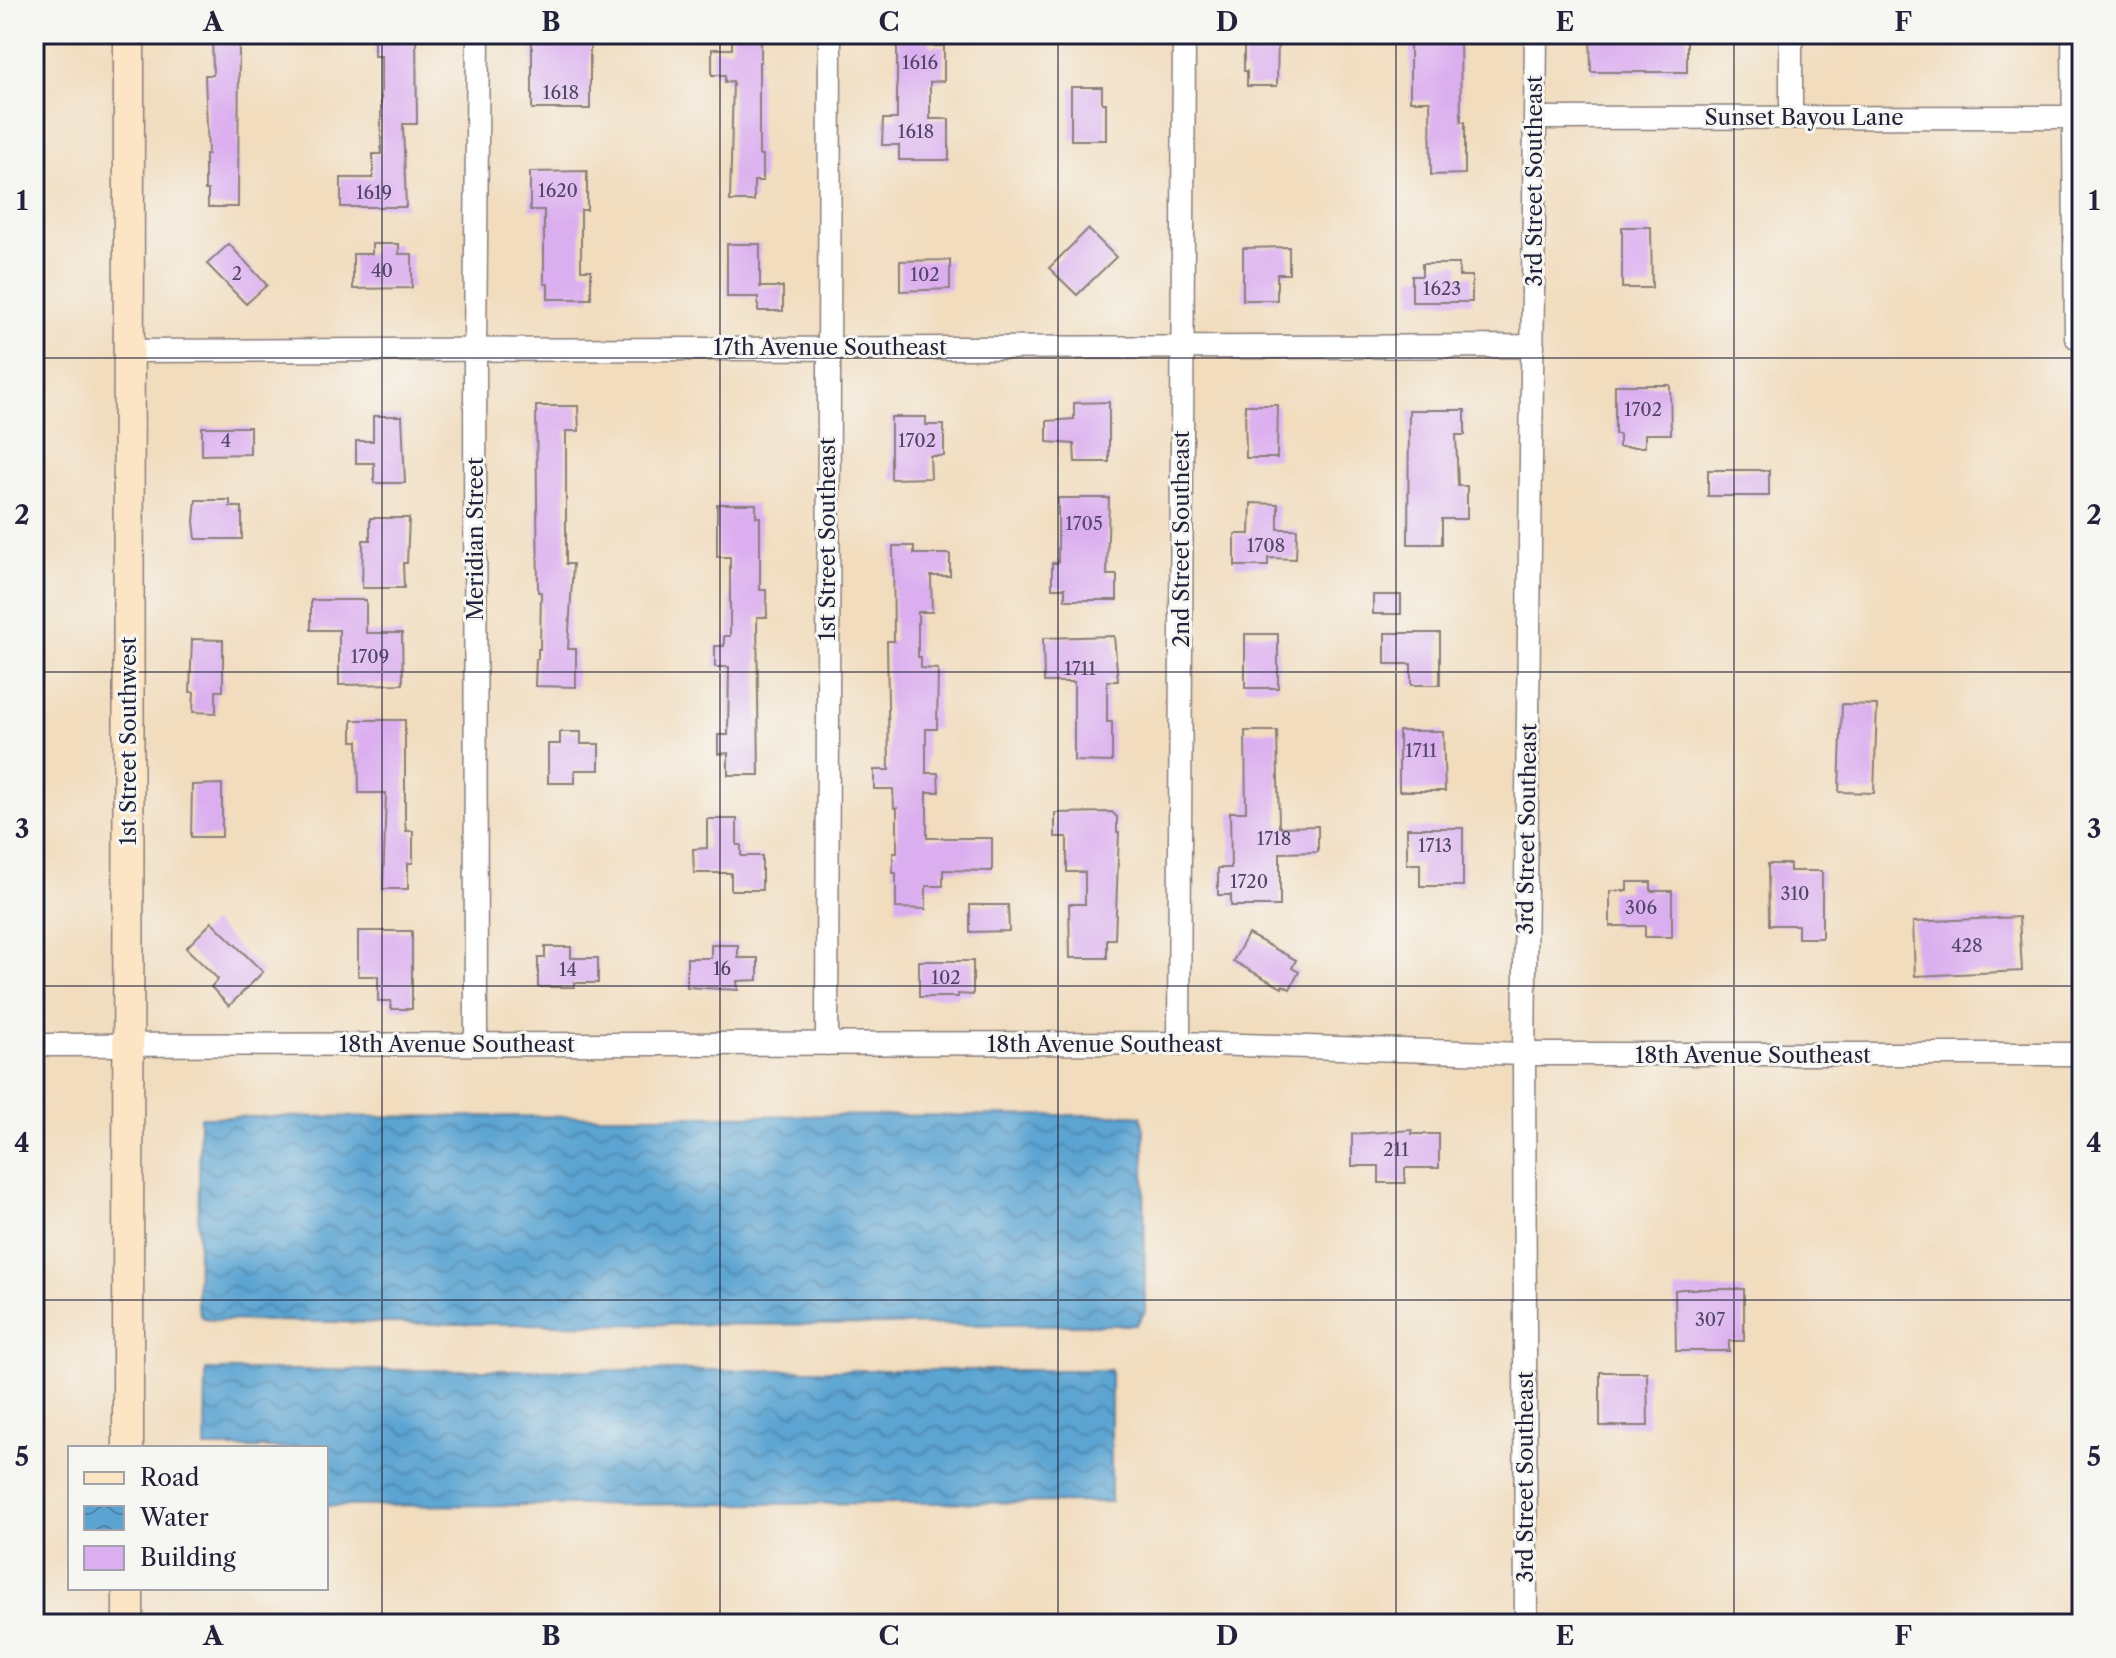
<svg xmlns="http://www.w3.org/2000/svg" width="2116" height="1658" font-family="'Libre Caslon Text',serif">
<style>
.water{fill:url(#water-waves);stroke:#3e6386;stroke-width:2}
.building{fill:#dbafef}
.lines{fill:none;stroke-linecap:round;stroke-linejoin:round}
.street-casing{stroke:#8a7f7c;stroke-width:25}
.secondary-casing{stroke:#8a7f7c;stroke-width:33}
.street{stroke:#fff;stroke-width:22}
.secondary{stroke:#fce5c4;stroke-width:30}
.grid{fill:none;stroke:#22223b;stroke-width:2;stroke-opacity:0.55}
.labels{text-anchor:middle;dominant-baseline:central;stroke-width:6;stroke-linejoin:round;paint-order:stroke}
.number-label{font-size:18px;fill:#504568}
.street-label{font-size:22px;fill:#22223b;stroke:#f6f6f2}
.neatline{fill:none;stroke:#22223b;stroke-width:3}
.grid-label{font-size:26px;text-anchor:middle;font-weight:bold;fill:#22223b}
</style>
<defs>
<pattern id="water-waves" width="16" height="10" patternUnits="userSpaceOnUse" patternTransform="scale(2)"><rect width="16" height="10" fill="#5ba4d2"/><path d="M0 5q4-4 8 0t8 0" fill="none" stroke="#4b85ac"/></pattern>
</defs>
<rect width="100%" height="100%" fill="#f6f6f2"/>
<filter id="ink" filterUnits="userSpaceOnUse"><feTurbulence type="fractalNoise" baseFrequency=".0125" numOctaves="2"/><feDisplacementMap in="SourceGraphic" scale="16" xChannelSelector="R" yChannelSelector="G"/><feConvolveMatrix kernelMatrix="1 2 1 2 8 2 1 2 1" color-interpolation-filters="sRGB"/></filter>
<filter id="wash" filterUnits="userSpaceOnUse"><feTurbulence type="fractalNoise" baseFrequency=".006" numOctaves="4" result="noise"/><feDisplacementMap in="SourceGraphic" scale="32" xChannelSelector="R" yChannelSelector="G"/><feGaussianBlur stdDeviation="1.8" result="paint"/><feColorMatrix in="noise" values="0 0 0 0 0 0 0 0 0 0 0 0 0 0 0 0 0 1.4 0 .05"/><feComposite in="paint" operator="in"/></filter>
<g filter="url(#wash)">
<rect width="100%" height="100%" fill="#f1dcbd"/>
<path class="water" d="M 1131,1115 L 1141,1116 L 1144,1131 L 1145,1312 L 1136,1325 L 448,1324 L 213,1320 L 201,1317 L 197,1304 L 200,1117 Z
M 206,1370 L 1111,1370 L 1111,1502 L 326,1506 L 326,1448 L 205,1448 Z"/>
<g id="blocks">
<path class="building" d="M 212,34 L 239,34 L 238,207 L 208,207 L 208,190 L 205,190 L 205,154 L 208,154 L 205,75 L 213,75 Z
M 374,34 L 416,34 L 417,124 L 403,124 L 406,207 L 341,207 L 341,178 L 373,178 L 373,154 L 381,154 L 381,56 L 374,56 Z
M 532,34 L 590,34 L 590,109 L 532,109 Z
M 732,34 L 761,34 L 761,62 L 759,62 L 759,155 L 763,155 L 763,181 L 754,181 L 754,201 L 730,201 L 733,81 L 725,82 L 725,75 L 712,75 L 712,49 L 732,49 Z
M 897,34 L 930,34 L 930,46 L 944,46 L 944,81 L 930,82 L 930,119 L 949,119 L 949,160 L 899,160 L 899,145 L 882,145 L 883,119 L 897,119 Z
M 1244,34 L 1278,34 L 1277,86 L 1247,86 L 1247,71 L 1244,71 Z
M 1410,34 L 1460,34 L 1461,122 L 1465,122 L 1465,174 L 1431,175 L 1430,101 L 1410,101 Z
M 1590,34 L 1687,34 L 1687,72 L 1591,72 Z
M 1071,87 L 1102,87 L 1102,103 L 1106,103 L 1106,140 L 1071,140 Z
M 587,171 L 587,210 L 581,210 L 581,270 L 591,270 L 591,299 L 548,299 L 548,284 L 544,284 L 544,210 L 530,210 L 530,172 Z
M 1622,227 L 1651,227 L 1652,288 L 1622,288 Z
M 1088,229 L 1116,257 L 1077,295 L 1049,268 Z
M 229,244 L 267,285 L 246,304 L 207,264 Z
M 372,244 L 399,244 L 399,254 L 412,254 L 412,288 L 353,289 L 353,254 L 372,254 Z
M 727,244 L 760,244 L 760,287 L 783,287 L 783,311 L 758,311 L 758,297 L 727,297 Z
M 1289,247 L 1289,274 L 1277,274 L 1277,300 L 1243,300 L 1243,248 Z
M 950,260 L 950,289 L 900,291 L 900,261 Z
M 1422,264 L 1459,264 L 1459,276 L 1472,276 L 1472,302 L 1412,302 L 1412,276 L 1422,276 Z
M 1615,385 L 1670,385 L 1671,434 L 1645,434 L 1645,447 L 1619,447 L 1619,434 L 1615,434 Z
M 1109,402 L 1109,462 L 1075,462 L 1074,444 L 1047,442 L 1047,421 L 1074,419 L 1074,403 Z
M 1245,405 L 1278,405 L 1277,458 L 1246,458 Z
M 536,406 L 578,406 L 579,431 L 566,431 L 566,564 L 573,564 L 568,649 L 576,649 L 576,687 L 535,686 L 536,659 L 538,659 L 538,649 L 540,649 L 541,592 L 538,592 Z
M 1409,410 L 1465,410 L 1465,435 L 1456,435 L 1458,486 L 1467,486 L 1467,519 L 1442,519 L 1442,544 L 1408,544 Z
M 373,416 L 402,416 L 405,483 L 374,483 L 374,463 L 356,463 L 356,441 L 373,441 Z
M 891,417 L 926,417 L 926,425 L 944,425 L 944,456 L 930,456 L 931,478 L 891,479 Z
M 202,427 L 250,427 L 250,454 L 202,455 Z
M 1708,470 L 1769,470 L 1769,496 L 1708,496 Z
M 1058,498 L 1109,498 L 1107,575 L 1117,575 L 1117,600 L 1065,600 L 1065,588 L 1052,588 L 1052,563 L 1058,563 Z
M 196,500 L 230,500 L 230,507 L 242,507 L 242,539 L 196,539 L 194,521 Z
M 1251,503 L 1278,504 L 1278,529 L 1297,529 L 1296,559 L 1268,558 L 1268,566 L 1235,566 L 1235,534 L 1250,534 Z
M 717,504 L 756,504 L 756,517 L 760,517 L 760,590 L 766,590 L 767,617 L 757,617 L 759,775 L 728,775 L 728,753 L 718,754 L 718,735 L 728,735 L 729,667 L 715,667 L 715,646 L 724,646 L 724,636 L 730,636 L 730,557 L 717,557 Z
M 370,518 L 409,518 L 407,563 L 403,563 L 404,588 L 362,588 L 363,540 L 370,540 Z
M 893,546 L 914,546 L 914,554 L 950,554 L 950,576 L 931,576 L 932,612 L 918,612 L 918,657 L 921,657 L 921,668 L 938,669 L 937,729 L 926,729 L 926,773 L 938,773 L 939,792 L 927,792 L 927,838 L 992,838 L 992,871 L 943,870 L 943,886 L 926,886 L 926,909 L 896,908 L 896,873 L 893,873 L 893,853 L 897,853 L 897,808 L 894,808 L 893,789 L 874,789 L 874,770 L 889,770 L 887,641 L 894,641 Z
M 1373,595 L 1401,595 L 1401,614 L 1373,614 Z
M 311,600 L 366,600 L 366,633 L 402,633 L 403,684 L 339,685 L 339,630 L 311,630 Z
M 1385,633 L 1440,633 L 1440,685 L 1411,685 L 1411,664 L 1385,664 Z
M 1245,634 L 1278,634 L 1278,688 L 1245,688 Z
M 1114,636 L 1118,681 L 1107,681 L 1107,722 L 1112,722 L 1112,762 L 1074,761 L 1074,682 L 1044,682 L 1043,638 Z
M 192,639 L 223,640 L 223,691 L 216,691 L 216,713 L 193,712 L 194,692 L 190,692 Z
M 1842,704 L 1877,705 L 1874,793 L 1839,792 Z
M 352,720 L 405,720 L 405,821 L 406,831 L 413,831 L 413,863 L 408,863 L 408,889 L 383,889 L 386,793 L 359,793 L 358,741 L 352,741 Z
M 1245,731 L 1277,731 L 1279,827 L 1318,826 L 1318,852 L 1280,853 L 1280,906 L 1231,906 L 1231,895 L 1218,895 L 1218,868 L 1231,868 L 1230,812 L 1246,812 Z
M 1399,731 L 1443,731 L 1445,791 L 1399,791 Z
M 560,732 L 581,732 L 581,744 L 599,744 L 599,770 L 575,770 L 575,783 L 548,783 L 548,744 L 560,744 Z
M 222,784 L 222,837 L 191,837 L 192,785 Z
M 1112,812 L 1117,817 L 1117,832 L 1119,832 L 1115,939 L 1107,939 L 1107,958 L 1070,958 L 1069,904 L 1085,904 L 1085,872 L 1067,872 L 1067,837 L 1055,837 L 1055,813 Z
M 707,819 L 737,819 L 737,845 L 741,845 L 741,856 L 762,856 L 762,890 L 731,890 L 731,873 L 694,873 L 693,849 L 707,848 Z
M 1407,828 L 1463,828 L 1463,886 L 1420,886 L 1420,864 L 1407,864 Z
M 1768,864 L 1790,864 L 1790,871 L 1822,871 L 1822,938 L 1798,938 L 1798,925 L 1769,925 Z
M 1627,882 L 1651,882 L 1651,891 L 1672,891 L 1672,937 L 1645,937 L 1645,926 L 1610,926 L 1610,891 L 1627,891 Z
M 970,905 L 1008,905 L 1009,931 L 970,932 Z
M 2019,917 L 2022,971 L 1915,976 L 1913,922 Z
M 212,922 L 263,972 L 229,1006 L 211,987 L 218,979 L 186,948 Z
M 358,931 L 412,931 L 412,1009 L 391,1009 L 391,1001 L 378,1001 L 378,976 L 358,976 Z
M 1248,934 L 1296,960 L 1292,968 L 1299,972 L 1290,989 L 1283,985 L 1282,988 L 1233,961 Z
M 711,945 L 738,945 L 738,958 L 758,958 L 758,980 L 737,981 L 738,990 L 687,987 L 687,958 L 711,958 Z
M 545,947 L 571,947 L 571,958 L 598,958 L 598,983 L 574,983 L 574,987 L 538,987 L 538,958 L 545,958 Z
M 919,961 L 973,961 L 973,995 L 958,994 L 958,997 L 919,997 Z
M 1412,1130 L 1412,1134 L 1439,1134 L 1439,1168 L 1405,1168 L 1405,1183 L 1379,1183 L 1379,1166 L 1352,1166 L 1352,1134 Z
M 1682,1289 L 1744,1289 L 1744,1341 L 1729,1341 L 1729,1351 L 1676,1351 L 1675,1290 Z
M 1600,1372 L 1647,1372 L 1648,1426 L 1600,1426 Z"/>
</g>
</g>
<g filter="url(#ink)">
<use href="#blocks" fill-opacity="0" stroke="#8a7f7c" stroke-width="2"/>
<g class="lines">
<defs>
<path id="street" d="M 1791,34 L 1791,117
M 2073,34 L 2076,337
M 1535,118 L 2073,117
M 127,351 L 1533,346
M 1179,1043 L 1184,34
M 476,1044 L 475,349 L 478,34
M 827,1044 L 830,34
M 34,1045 L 1179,1043 L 1524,1054 L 2082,1054
M 1526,1624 L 1524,1054 L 1536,34"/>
<path id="secondary" d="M 128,1448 L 129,34
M 128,1588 L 128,1624"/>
</defs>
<use href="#street" class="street-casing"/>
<use href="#secondary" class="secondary-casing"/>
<use href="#street" class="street"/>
<use href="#secondary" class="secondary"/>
</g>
</g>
<path class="grid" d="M 382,34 L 382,1624M 720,34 L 720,1624M 1058,34 L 1058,1624M 1396,34 L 1396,1624M 1734,34 L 1734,1624M 34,358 L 2082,358M 34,672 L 2082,672M 34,986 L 2082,986M 34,1300 L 2082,1300"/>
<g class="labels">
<g class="number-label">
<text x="920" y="63">1616</text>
<text x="561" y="93">1618</text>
<text x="916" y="132">1618</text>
<text x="558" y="191">1620</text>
<text x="374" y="193">1619</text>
<text x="382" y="271">40</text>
<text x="237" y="274">2</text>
<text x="925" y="275">102</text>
<text x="1442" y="289">1623</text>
<text x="1643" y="410">1702</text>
<text x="226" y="441">4</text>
<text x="917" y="441">1702</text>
<text x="1084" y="524">1705</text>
<text x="1266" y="546">1708</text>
<text x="370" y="657">1709</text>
<text x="1080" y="669">1711</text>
<text x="1421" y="751">1711</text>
<text x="1274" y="839">1718</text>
<text x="1435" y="846">1713</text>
<text x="1249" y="882">1720</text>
<text x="1795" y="894">310</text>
<text x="1641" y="908">306</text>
<text x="1967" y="946">428</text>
<text x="722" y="969">16</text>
<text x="568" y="970">14</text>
<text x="946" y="978">102</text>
<text x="1396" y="1150">211</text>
<text x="1710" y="1320">307</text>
</g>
<g class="street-label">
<text x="1804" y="117">Sunset Bayou Lane</text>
<text transform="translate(1534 181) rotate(-90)">3rd Street Southeast</text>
<text x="830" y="347">17th Avenue Southeast</text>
<text transform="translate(475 539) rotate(-90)">Meridian Street</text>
<text transform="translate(827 539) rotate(-90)">1st Street Southeast</text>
<text transform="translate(1181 539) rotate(-90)">2nd Street Southeast</text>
<text transform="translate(128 741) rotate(-90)">1st Street Southwest</text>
<text transform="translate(1527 829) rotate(-89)">3rd Street Southeast</text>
<text x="457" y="1044">18th Avenue Southeast</text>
<text x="1105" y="1044">18th Avenue Southeast</text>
<text x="1753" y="1055">18th Avenue Southeast</text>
<text transform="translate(1525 1477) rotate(-90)">3rd Street Southeast</text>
</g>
</g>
<rect width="2116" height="1658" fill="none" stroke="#f6f6f2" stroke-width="88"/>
<rect x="68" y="1446" width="260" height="144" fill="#f6f6f2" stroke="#a1a1a9" stroke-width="2"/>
<rect x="84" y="1472" width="40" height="12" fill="#fce5c4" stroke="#a1a1a9" stroke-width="2"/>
<text x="140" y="1486" font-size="24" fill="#22223b">Road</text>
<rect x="84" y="1506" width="40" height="24" fill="url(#water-waves)" stroke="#a1a1a9" stroke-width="2"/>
<text x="140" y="1526" font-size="24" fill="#22223b">Water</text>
<rect x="84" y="1546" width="40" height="24" fill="#dbafef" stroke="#a1a1a9" stroke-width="2"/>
<text x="140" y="1566" font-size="24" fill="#22223b">Building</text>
<rect x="44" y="44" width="2028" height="1570" class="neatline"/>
<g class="grid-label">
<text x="213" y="31">A</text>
<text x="551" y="31">B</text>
<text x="889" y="31">C</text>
<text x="1227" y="31">D</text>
<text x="1565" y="31">E</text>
<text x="1903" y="31">F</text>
<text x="22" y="210">1</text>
<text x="2094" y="210">1</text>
<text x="22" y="524">2</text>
<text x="2094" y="524">2</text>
<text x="22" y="838">3</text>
<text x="2094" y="838">3</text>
<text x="22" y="1152">4</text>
<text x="2094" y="1152">4</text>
<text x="22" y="1466">5</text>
<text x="2094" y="1466">5</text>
<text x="213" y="1645">A</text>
<text x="551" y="1645">B</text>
<text x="889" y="1645">C</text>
<text x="1227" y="1645">D</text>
<text x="1565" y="1645">E</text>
<text x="1903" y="1645">F</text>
</g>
</svg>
